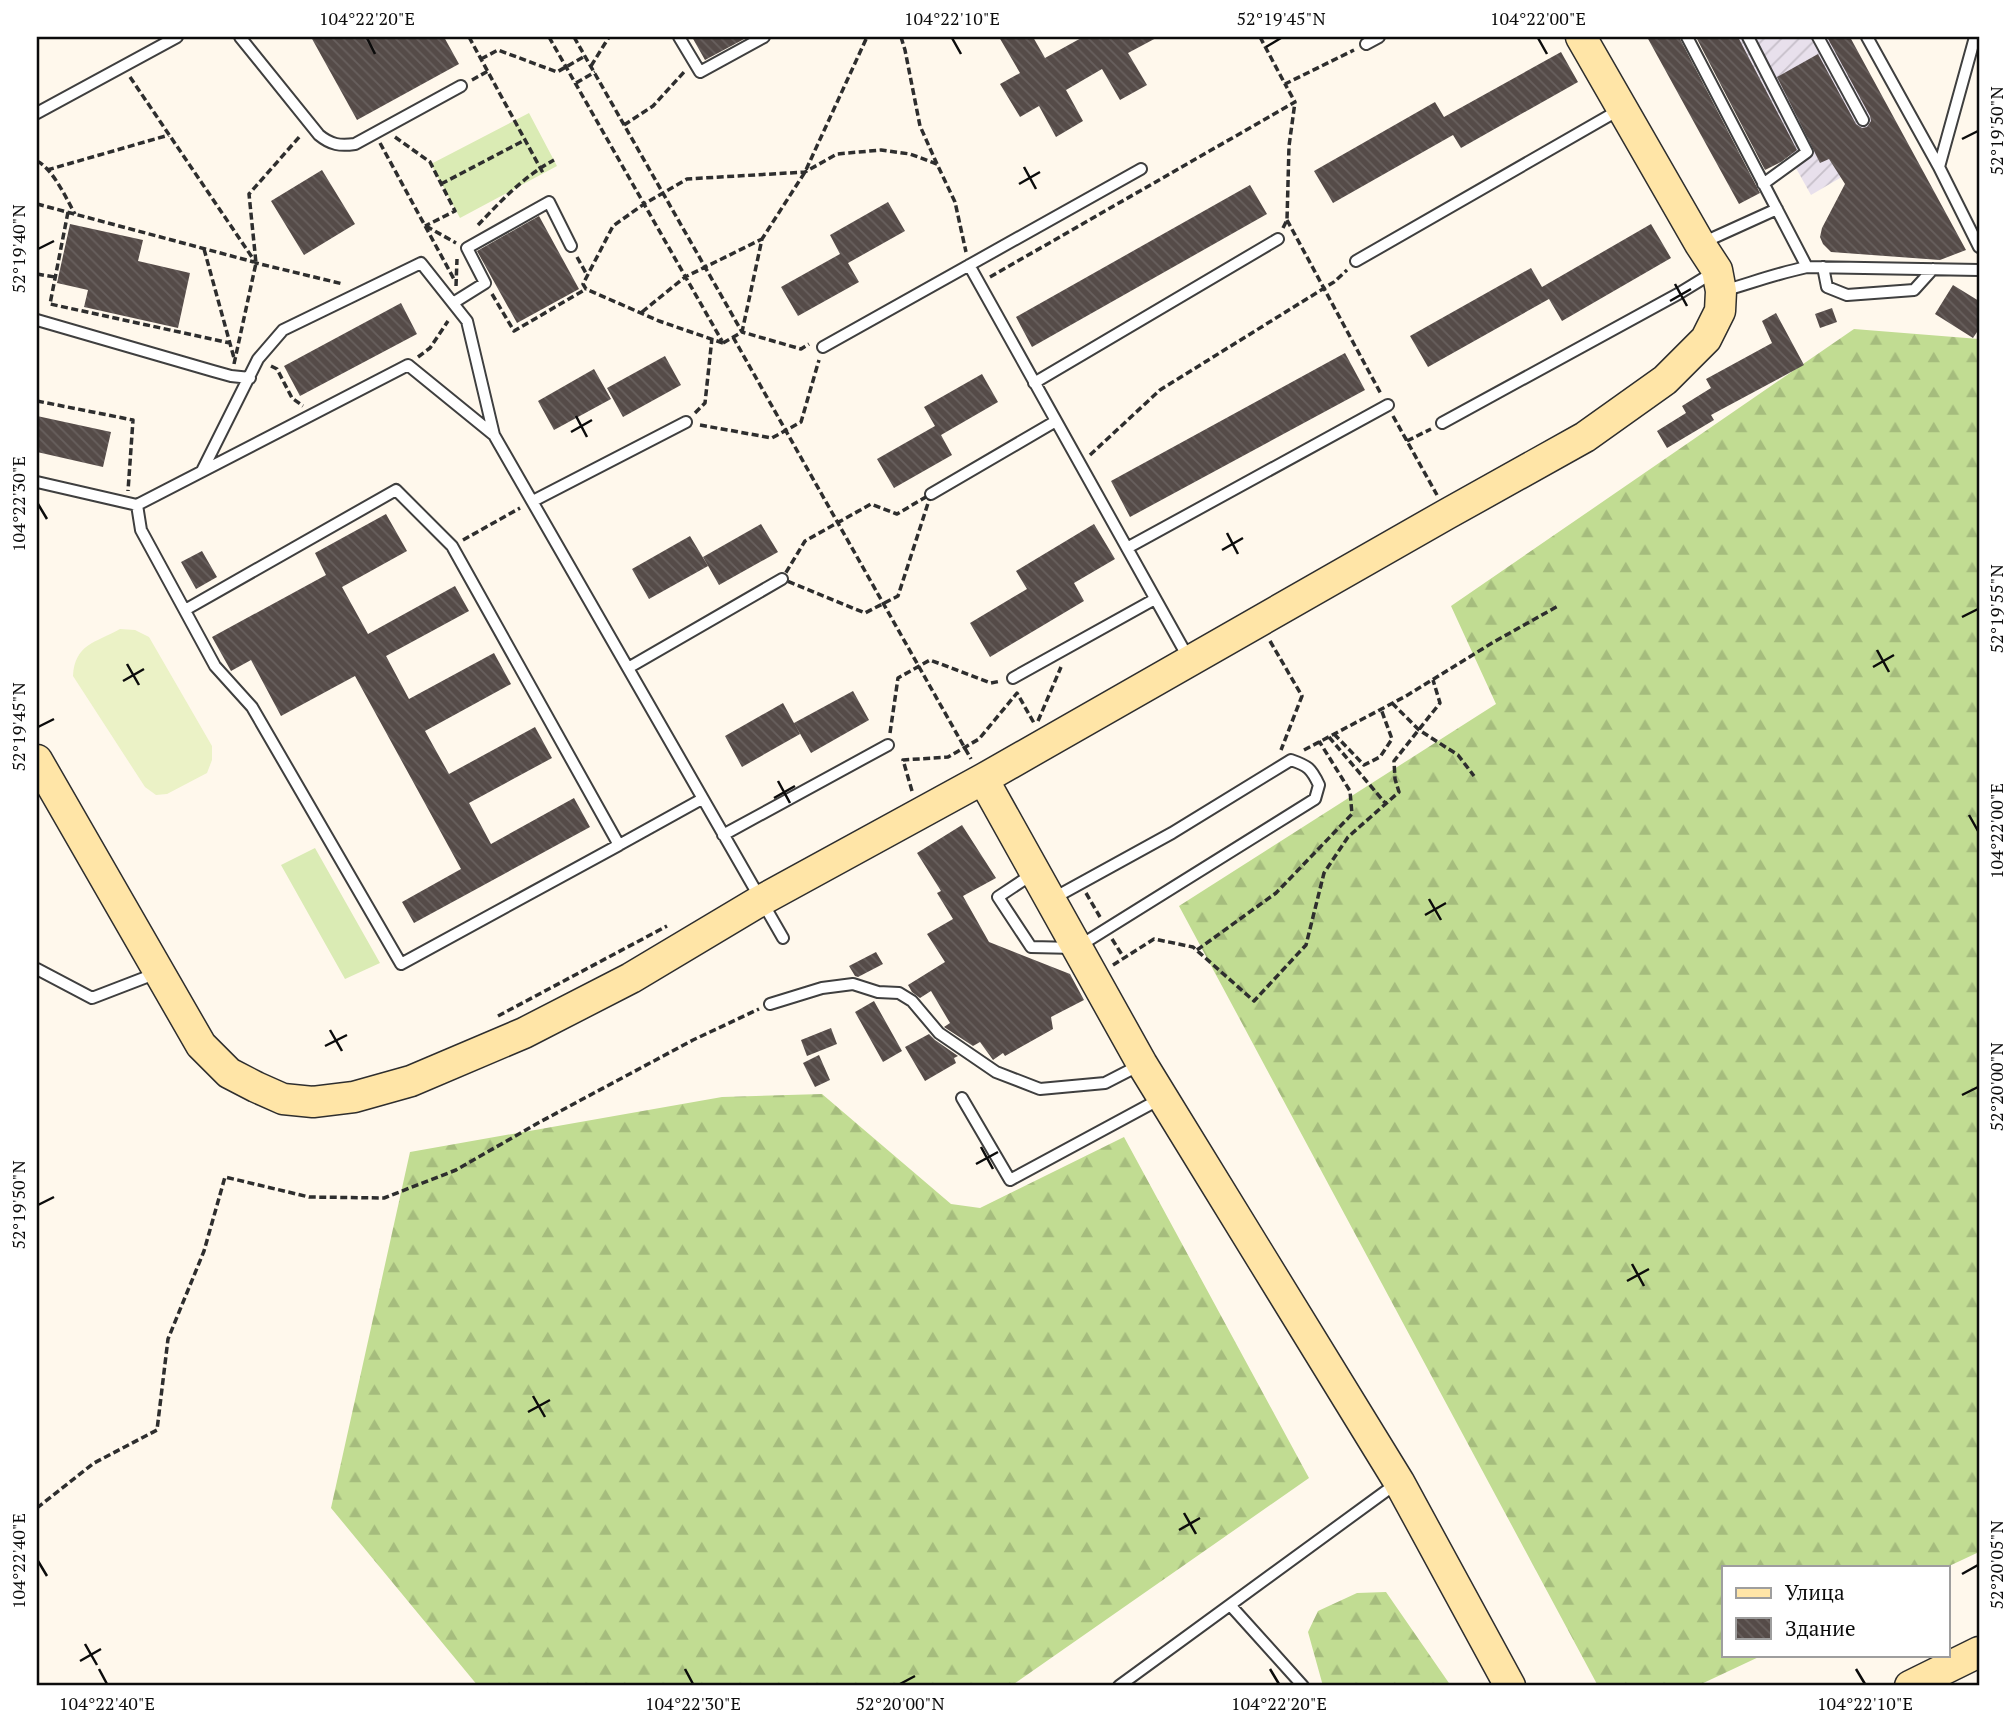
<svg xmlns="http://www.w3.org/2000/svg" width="2016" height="1723" font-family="'PT Serif',serif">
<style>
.industrial{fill:url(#industrial-furrows)}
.grass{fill:#daebb4}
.forest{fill:url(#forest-firs)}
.pitch{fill:#ebf2c6}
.building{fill:url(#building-back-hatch)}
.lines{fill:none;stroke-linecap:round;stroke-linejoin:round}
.lane-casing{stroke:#3f3f3f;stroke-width:14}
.secondary-casing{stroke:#2e2e2e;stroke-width:33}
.path{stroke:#2e2e2e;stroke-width:3.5;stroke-dasharray:7 3.5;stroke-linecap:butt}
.lane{stroke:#fff;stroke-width:10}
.secondary{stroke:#ffe5a7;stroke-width:30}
.ticks{fill:none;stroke:#0c0c0c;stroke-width:2.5}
.neatline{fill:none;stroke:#0c0c0c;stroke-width:2.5}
.ticks-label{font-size:18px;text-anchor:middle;fill:#0c0c0c}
</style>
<defs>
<pattern id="industrial-furrows" width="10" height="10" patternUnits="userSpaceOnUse" patternTransform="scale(1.75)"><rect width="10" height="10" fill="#e8e0ec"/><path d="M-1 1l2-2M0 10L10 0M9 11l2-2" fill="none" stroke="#c6bfc9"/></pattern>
<pattern id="forest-firs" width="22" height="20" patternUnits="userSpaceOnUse" patternTransform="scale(1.75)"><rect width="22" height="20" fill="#c1dc92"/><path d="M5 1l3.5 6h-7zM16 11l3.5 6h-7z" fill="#a5bc7d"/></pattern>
<pattern id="building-back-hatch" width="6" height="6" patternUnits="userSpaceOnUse" patternTransform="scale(1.75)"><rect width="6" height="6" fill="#554b48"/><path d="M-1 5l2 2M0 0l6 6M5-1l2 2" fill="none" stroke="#68605e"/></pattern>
</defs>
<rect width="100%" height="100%" fill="#fff8ec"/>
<path class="industrial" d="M 1723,37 L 1846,37 L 1903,141 L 1811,195 Z"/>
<path class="grass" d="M 529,113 L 557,166 L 460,218 L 431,164 Z
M 315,848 L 380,963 L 345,979 L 281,865 Z"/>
<path class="forest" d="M 1854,329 L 1979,339 L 1979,1552 L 1947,1567 L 1724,1567 L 1724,1655 L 1763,1655 L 1697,1686 L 1598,1686 L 1179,906 L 1496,704 L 1451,606 Z
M 822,1094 L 951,1204 L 980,1208 L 1124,1137 L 1309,1478 L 1011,1686 L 478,1686 L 331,1508 L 410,1152 L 722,1097 Z
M 1386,1592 L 1451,1686 L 1323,1686 L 1308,1632 L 1318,1611 L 1357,1593 Z"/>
<path class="pitch" d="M 120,629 L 135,630 L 149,637 L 212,746 L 212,760 L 207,773 L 167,794 L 156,795 L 145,787 L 73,676 C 75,644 95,643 120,629 Z"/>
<path class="building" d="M 311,37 L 444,37 L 459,64 L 357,120 Z
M 692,37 L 748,37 L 705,60 Z
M 999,37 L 1033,37 L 1045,58 L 1083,37 L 1158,37 L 1128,53 L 1147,85 L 1120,100 L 1102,69 L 1066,90 L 1083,121 L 1056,137 L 1039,106 L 1020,117 L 1000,84 L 1020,73 Z
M 1647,37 L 1679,37 L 1760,193 L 1739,204 Z
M 1696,37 L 1738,37 L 1797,150 L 1781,162 L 1765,170 Z
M 1827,37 L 1850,37 L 1966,250 L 1940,260 L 1831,252 L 1823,244 L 1820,237 L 1822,228 L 1845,184 L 1829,159 L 1820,163 L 1777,77 L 1818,54 L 1856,124 L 1862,128 L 1867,127 L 1871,121 L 1870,116 Z
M 1561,52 L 1578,82 L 1461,148 L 1453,135 L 1333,203 L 1314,171 L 1435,102 L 1444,117 Z
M 322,170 L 355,224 L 304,255 L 271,201 Z
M 1250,185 L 1267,214 L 1032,347 L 1016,317 Z
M 888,202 L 905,231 L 848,263 L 859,282 L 798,316 L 781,287 L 840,254 L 830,235 Z
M 539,216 L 579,289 L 517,323 L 477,251 Z
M 70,224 L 143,240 L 138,261 L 190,273 L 178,328 L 84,307 L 88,290 L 57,283 Z
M 1651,224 L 1671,258 L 1562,321 L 1549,299 L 1428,367 L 1410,336 L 1531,268 L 1542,287 Z
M 1953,285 L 1979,301 L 1979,329 L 1973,338 L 1935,314 Z
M 401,303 L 417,334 L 300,396 L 284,366 Z
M 1832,308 L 1837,322 L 1820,328 L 1815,314 Z
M 1776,313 L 1804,365 L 1711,415 L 1714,420 L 1667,448 L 1657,431 L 1686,413 L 1682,406 L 1711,388 L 1706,379 L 1772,343 L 1762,321 Z
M 1345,353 L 1365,390 L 1130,517 L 1111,481 Z
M 665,356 L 681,385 L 623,417 L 607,388 Z
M 594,369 L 611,399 L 554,430 L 538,401 Z
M 982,374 L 998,402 L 941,435 L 952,455 L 894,488 L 877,459 L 935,426 L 924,407 Z
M 37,416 L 111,432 L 103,467 L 37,452 Z
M 386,514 L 407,551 L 342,587 L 368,634 L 455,586 L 469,611 L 386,656 L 409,699 L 494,653 L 511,684 L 425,731 L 449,774 L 535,727 L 552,758 L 469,803 L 491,844 L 574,798 L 590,827 L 414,923 L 402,902 L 461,869 L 355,676 L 281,716 L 251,660 L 231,671 L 212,637 L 326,575 L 315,553 Z
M 761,524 L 778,552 L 719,585 L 703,557 Z
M 1094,524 L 1115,559 L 1074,583 L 1084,601 L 990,657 L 970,623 L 1027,589 L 1016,571 Z
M 690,536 L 708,566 L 649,599 L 632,569 Z
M 202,551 L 217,577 L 196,589 L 181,562 Z
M 853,691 L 869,720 L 811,753 L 794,723 Z
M 783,703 L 800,734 L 742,767 L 725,736 Z
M 962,825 L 996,878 L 963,896 L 989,942 L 1070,974 L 1084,1000 L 1051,1017 L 1053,1029 L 1005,1056 L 1003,1053 L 993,1060 L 980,1042 L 973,1046 L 944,1027 L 950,1023 L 931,991 L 920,998 L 912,992 L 908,985 L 945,962 L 927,934 L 953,919 L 937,893 L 941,891 L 917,853 Z
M 876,952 L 883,964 L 858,977 L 855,976 L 849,966 Z
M 874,1001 L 902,1051 L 883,1062 L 855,1012 Z
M 831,1028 L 837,1044 L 807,1056 L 801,1040 Z
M 929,1034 L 935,1040 L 958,1056 L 954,1058 L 956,1063 L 925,1081 L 905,1047 Z
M 819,1055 L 830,1080 L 815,1087 L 803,1063 Z"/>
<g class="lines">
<defs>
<path id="lane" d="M 240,37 L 319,135 C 331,145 340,146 355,144 L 461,86
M 679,37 L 700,72 L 764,37
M 1687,37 L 1807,267
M 1748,37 L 1807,152 L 1763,184
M 1818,37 L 1863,120
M 1867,37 L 1939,167 L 1979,247
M 1366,44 L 1379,37
M 37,113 L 177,37
M 1939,167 L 1975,37
M 1702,243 L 1777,209
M 1356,261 L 1619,110
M 969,265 L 1189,659
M 1823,267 L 1827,287 L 1847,295 L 1914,290 L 1933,269
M 1723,291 C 1751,283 1778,273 1807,267 L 1979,270
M 453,303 L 485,283 L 467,248 L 549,202 L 571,246
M 37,320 L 213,371 L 231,376 L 250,378
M 823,347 L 1141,169
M 1034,383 L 1278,239
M 1442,423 L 1678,294 L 1714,272
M 202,471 L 258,359 L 283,330 L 421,263 L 467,321 L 494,435 L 783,938
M 37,482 L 137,505 L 408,365 L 494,435
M 931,494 L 1056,421
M 533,501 L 686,422
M 137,505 L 141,530 L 215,666 L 252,707 L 401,964 L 619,845
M 1127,548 L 1388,405
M 185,610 L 396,490 L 452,546 L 619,845 L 702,799
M 628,668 L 782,579
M 1013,678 L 1155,599
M 723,835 L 888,745
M 1034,873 L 998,897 L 1031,947 L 1076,948 L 1315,799 L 1319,785 C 1311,768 1308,766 1291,760 L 1172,833 L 1052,899
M 37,969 L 92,998 L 157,973
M 770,1004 L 822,988 L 853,984 L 878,992 L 899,993 L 912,1001 L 939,1033 L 996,1072 L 1040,1089 L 1105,1083 L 1140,1065
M 962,1098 L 1010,1180 L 1160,1099
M 1231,1606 L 1303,1686
M 1119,1686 L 1397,1483"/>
<path id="secondary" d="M 37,760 L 201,1045 L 229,1073 L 256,1087 L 283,1099 L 313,1102 L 354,1097 L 411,1081 L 524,1033 L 631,978 L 760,901 L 983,779 L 1447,514 L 1585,437 L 1665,380 L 1706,339 L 1720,311 L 1721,291 L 1717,270 L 1700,244 L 1581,37
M 983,779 L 1142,1064 L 1399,1482 L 1510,1686
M 1910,1686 L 1979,1652"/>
</defs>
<use href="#lane" class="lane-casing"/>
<use href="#secondary" class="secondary-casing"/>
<path class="path" d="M 469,37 L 543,173
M 549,37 L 722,341
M 574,37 L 742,332 L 801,349 L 809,344
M 901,37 L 905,50 L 920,126 L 937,164
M 1260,37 L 1285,84 L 1354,50
M 481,59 L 498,50 L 557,72 L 585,56
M 591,66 L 609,37
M 130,77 L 256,263 L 343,284
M 472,80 L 488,71
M 576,83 L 595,72
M 624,125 L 653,106 L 685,71
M 395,137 L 430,162 L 455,211 L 425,226
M 380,143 L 455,281
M 37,161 C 53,169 66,198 75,214
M 47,170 L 169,135
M 441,184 L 525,140
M 37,204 L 254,262
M 68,212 L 50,304 L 230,343
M 1287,220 L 1381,394
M 478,225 C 501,201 524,176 554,160
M 426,226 L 456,243
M 1283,228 L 1287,220 L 1289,146 L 1295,102
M 204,249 L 234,358
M 577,257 L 587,275
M 37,274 L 55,277
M 990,277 L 1295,102 L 1285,84
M 456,286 L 457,259
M 492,294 L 514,331 L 586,289
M 642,312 L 685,277 L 762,239
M 733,337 L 971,759
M 723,343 L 659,321 L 586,289 L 583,284 L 613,226 L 644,204 L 687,179 L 805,172 L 837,154 L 881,150 L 910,154 L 937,164 L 955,202 L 966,252
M 723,343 L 742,332 L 762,239 L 805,172 L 867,37
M 418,357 L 430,348 L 448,321
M 234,364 L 256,263 L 249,194 L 301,135
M 271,366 L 277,369 L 292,398 L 303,406
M 37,401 L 133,420 L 128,491
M 695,413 L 705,403 L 712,338
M 1393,416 L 1437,495
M 700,425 L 772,438 L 801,422 L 819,360
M 1407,441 L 1431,429
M 1090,455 L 1160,390 L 1334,282 L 1347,270
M 931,494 L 898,596 L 865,613 L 782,579 L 805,541 L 871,504 L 897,514 Z
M 463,540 L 520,508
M 1270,641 L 1302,696 L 1281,750
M 1392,703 L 1419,730 L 1458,755 L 1474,776
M 1038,721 L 1061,667
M 890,733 L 898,678 L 930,660 L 991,683 L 1001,681
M 1334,734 L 1364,765 L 1380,757 L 1392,739 L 1381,709
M 1329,737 L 1386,804
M 1304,750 L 1406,696 L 1492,643 L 1558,606
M 912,791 L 903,760 L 948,757 L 979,739 L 1017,693 L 1034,723
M 1086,893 L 1100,917
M 1112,939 L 1124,958
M 1197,950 L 1276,893 L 1352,814 L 1350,791 L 1319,741
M 1113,965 L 1154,939 L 1193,947 L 1254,1001 L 1306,945 L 1324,873 L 1348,837 L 1399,792 L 1395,779 L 1394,761 L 1440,703 L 1433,680
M 498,1016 L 667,926
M 37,1508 L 94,1463 L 157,1430 L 168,1339 L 204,1251 L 225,1177 L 309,1197 L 384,1198 L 456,1170 L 538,1123 L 693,1040 L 759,1009"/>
<use href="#lane" class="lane"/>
<use href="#secondary" class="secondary"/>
</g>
<path class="ticks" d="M 367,38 L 375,54M 952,38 L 961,54M 1538,38 L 1547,54M 1266,47 L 1281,38M 1962,139 L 1978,131M 1024,167 L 1036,189M 1019,184 L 1040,172M 38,249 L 54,241M 1675,284 L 1687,306M 1670,301 L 1691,289M 576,416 L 587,437M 571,432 L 592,420M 38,504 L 47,519M 1227,533 L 1238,554M 1222,550 L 1243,538M 1962,617 L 1978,609M 1877,650 L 1889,672M 127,664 L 139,685M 1873,667 L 1894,655M 123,681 L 144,669M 38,727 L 54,719M 778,781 L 790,803M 774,798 L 795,786M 1969,815 L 1978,831M 1429,899 L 1441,920M 1425,915 L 1446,903M 330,1030 L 342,1051M 325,1046 L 347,1035M 1962,1095 L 1978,1087M 981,1147 L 993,1169M 976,1164 L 998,1152M 38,1205 L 54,1197M 1632,1264 L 1644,1286M 1627,1281 L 1649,1269M 533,1396 L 545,1417M 528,1412 L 550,1400M 1184,1513 L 1196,1534M 1179,1530 L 1200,1518M 38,1561 L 47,1576M 1962,1574 L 1978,1565M 85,1644 L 97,1665M 80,1661 L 101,1649M 99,1669 L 107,1684M 685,1669 L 693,1684M 1270,1669 L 1279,1684M 1856,1669 L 1865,1684M 900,1684 L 915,1676"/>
<rect width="2016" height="1723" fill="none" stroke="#ffffff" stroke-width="77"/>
<rect x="1722" y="1566" width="228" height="91" fill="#ffffff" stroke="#9e9e9e" stroke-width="2"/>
<rect x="1736" y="1588" width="35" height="10" fill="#ffe5a7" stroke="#9e9e9e" stroke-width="2"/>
<text x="1785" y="1600" font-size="21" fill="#0c0c0c">Улица</text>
<rect x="1736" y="1618" width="35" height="21" fill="url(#building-back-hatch)" stroke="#9e9e9e" stroke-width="2"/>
<text x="1785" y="1636" font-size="21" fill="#0c0c0c">Здание</text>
<rect x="38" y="38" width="1940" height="1646" class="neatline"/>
<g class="ticks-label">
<text x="367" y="25">104°22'20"E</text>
<text x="952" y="25">104°22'10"E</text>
<text x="1281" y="25">52°19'45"N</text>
<text x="1538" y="25">104°22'00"E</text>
<text transform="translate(1997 131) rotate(-90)" y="6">52°19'50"N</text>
<text transform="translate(19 249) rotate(-90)" y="6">52°19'40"N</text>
<text transform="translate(19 504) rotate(-90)" y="6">104°22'30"E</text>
<text transform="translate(1997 609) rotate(-90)" y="6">52°19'55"N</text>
<text transform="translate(19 727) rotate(-90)" y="6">52°19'45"N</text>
<text transform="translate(1997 831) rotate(-90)" y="6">104°22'00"E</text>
<text transform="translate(1997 1087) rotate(-90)" y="6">52°20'00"N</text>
<text transform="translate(19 1205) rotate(-90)" y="6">52°19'50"N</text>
<text transform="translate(19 1561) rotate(-90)" y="6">104°22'40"E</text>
<text transform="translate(1997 1565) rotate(-90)" y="6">52°20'05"N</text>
<text x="107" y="1710">104°22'40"E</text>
<text x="693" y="1710">104°22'30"E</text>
<text x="900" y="1710">52°20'00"N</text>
<text x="1279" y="1710">104°22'20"E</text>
<text x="1865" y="1710">104°22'10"E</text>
</g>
</svg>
